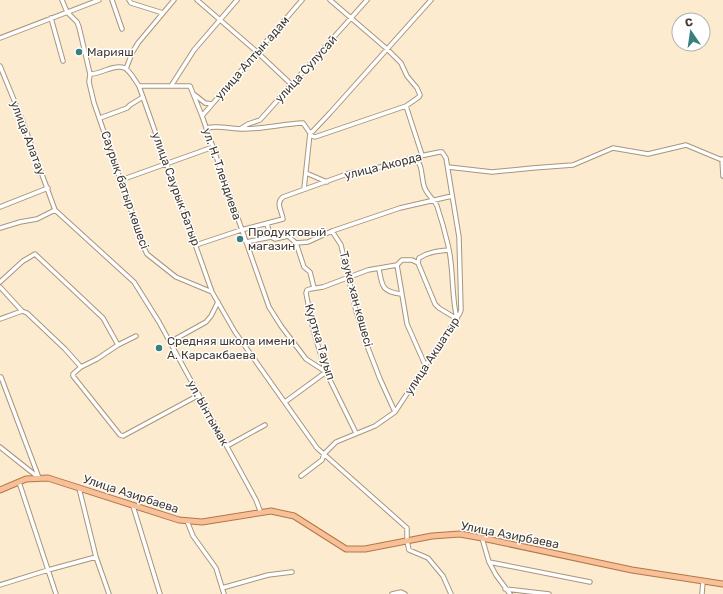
<svg xmlns="http://www.w3.org/2000/svg" width="723" height="594" font-family="Rubik,sans-serif">
<style>
.lines{fill:none;stroke-linecap:round;stroke-linejoin:round}
.street-casing{stroke:#a7967d;stroke-width:5.5}
.primary-casing{stroke:#b47647;stroke-width:7}
.street{stroke:#fff;stroke-width:3.5}
.primary{stroke:#f7c098;stroke-width:5}
.poi-dot{fill:#388080;stroke:#fff;stroke-width:1.5}
.labels{text-anchor:middle;dominant-baseline:central;stroke-width:3;stroke-linejoin:round;paint-order:stroke}
.poi-label{font-size:12px;fill:#433b31;stroke:#fff;text-anchor:start}
.street-label{font-size:12px;fill:#433b31;stroke:#fff}
</style>
<rect width="100%" height="100%" fill="#fdebcf"/>
<g class="lines">
<defs>
<path id="street" d="M 62,0 L 67,12 L 77,22 L 79,27 L 90,74 L 89,82 L 94,103 L 144,248 L 147,254 L 152,258 L 176,277 L 212,292 L 235,332 L 317,448 L 407,528 L 407,541 L 409,550 L 428,558 L 443,576 L 451,594
M 112,0 L 122,29
M 129,0 L 131,3 L 163,13
M 197,0 L 257,52 L 292,85
M 51,18 L 63,61
M 0,38 L 99,0
M 0,66 L 21,117 L 55,210
M 126,69 L 132,53 L 138,43 L 174,0
M 90,74 C 96,74 100,72 106,70 C 127,62 128,70 139,86 L 190,86 L 202,116 L 269,307 L 281,326 L 306,359 L 326,372 L 285,402
M 139,86 L 212,292
M 171,86 L 194,50 L 237,0
M 195,95 L 205,103 L 212,104
M 406,106 L 422,155
M 202,116 L 302,0
M 100,118 L 127,108 L 130,105 L 143,97
M 206,128 C 219,125 231,129 244,129 C 263,129 283,124 303,123 L 312,136 L 315,137 L 406,106 L 419,97 L 420,95 L 417,88 L 407,76 L 401,63 L 387,49 L 330,0
M 240,129 L 248,124 L 260,120 L 367,0
M 414,158 C 423,163 421,176 424,186 C 426,194 434,199 437,206 C 441,218 445,232 448,245 C 454,269 451,295 457,319
M 722,159 L 723,176
M 448,167 L 492,172 L 533,168 L 573,165 L 613,148 L 648,154 L 686,145 L 722,160
M 306,173 L 327,182
M 121,180 L 213,147
M 304,189 L 310,133 L 313,131 L 330,113 L 431,0
M 0,207 L 48,188
M 55,210 L 134,282 L 159,322 L 256,500 L 261,513
M 267,224 L 271,237
M 0,228 L 20,222 L 37,219 L 55,210
M 332,231 L 341,245 L 356,311 L 368,348 L 380,379 L 395,412
M 246,242 L 271,237 L 275,239 L 288,236 L 296,243 L 308,242 L 332,231 L 400,208 L 452,196
M 296,243 L 304,267 L 310,272 L 314,288
M 196,245 L 241,230 L 283,219 C 282,211 275,203 283,197 L 347,174 C 354,171 361,172 369,170 C 393,164 416,156 440,152 L 442,152 L 446,158 L 459,237 L 461,310 L 460,313 L 395,412 L 375,426 L 336,442 L 324,454 L 322,460 L 301,476
M 418,263 L 419,258 C 428,252 438,251 449,250
M 397,265 L 407,324 L 426,367
M 379,269 C 382,286 382,292 401,294
M 0,282 L 23,261 L 35,254 L 103,318 L 118,345 L 136,336
M 0,287 L 22,311 L 27,313 L 65,349 L 81,367 L 97,359 L 118,345
M 0,319 L 22,311
M 170,342 L 206,322 L 211,316 L 218,302
M 81,367 L 73,374 L 73,376 L 120,435 L 123,436 L 199,395
M 1,377 L 39,478
M 356,433 L 326,372 L 313,329 L 306,293 L 307,290 L 310,289 L 323,287 L 368,270 L 397,265 L 402,260 L 412,260 L 418,263 L 435,304 L 439,308 L 457,319
M 227,446 L 265,425
M 0,447 L 39,478
M 19,482 L 56,594
M 79,488 L 96,557 L 109,594
M 133,506 L 160,594
M 187,521 L 193,536 L 216,568 L 224,594
M 482,538 L 489,562 L 590,582
M 489,562 L 496,575 L 510,594
M 0,585 L 48,570 L 96,557
M 222,588 L 268,575 L 292,572
M 505,589 L 549,594
M 392,594 L 401,592 L 405,594
M 702,594 L 703,581"/>
<path id="primary" d="M 0,490 L 26,479 L 48,478 L 179,520 L 202,522 L 271,511 L 294,516 L 346,549 L 365,549 L 432,536 L 460,534 L 482,538 L 632,570 L 723,584"/>
</defs>
<use href="#street" class="street-casing"/>
<use href="#primary" class="primary-casing"/>
<use href="#street" class="street"/>
<use href="#primary" class="primary"/>
</g>
<g class="poi-dot">
<circle cx="79" cy="52" r="4"/>
<circle cx="240" cy="239" r="4"/>
<circle cx="159" cy="348" r="4"/>
</g>
<g class="labels">
<g class="poi-label">
<text x="87" y="52">Марияш</text>
<text x="248" y="232">Продуктовый<tspan x="248" dy="14">магазин</tspan></text>
<text x="167" y="341">Средняя школа имени<tspan x="167" dy="14">А. Карсакбаева</tspan></text>
</g>
<g class="street-label">
<text transform="translate(252 58) rotate(-49)">улица Алтын адам</text>
<text transform="translate(306 69) rotate(-48)">улица Сулусай</text>
<text transform="translate(28 138) rotate(69)">улица Алатау</text>
<text transform="translate(383 166) rotate(-14)">улица Акорда</text>
<text transform="translate(222 174) rotate(71)">ул. Н. Тлендиева</text>
<text transform="translate(176 189) rotate(70)">улица Саурык Батыр</text>
<text transform="translate(125 190) rotate(71)">Саурық батыр көшесі</text>
<text transform="translate(356 299) rotate(75)">Тәуке хан көшесі</text>
<text transform="translate(320 342) rotate(73)">Куртка Тауып</text>
<text transform="translate(432 356) rotate(-57)">улица Акшатыр</text>
<text transform="translate(208 413) rotate(61)">ул. Ынтымак</text>
<text transform="translate(131 494) rotate(18)">Улица Азирбаева</text>
<text transform="translate(510 535) rotate(11)">Улица Азирбаева</text>
</g>
</g>
<g transform="translate(691 32) rotate(347)"><circle r="19" fill="#ffffff" stroke="#b4b1ad"/>
<path d="M0-3L7 15L0 10L-7 15Z" fill="#388080"/>
<text y="-6" font-size="11" font-weight="bold" text-anchor="middle" fill="#433b31">С</text>
</g>
</svg>
